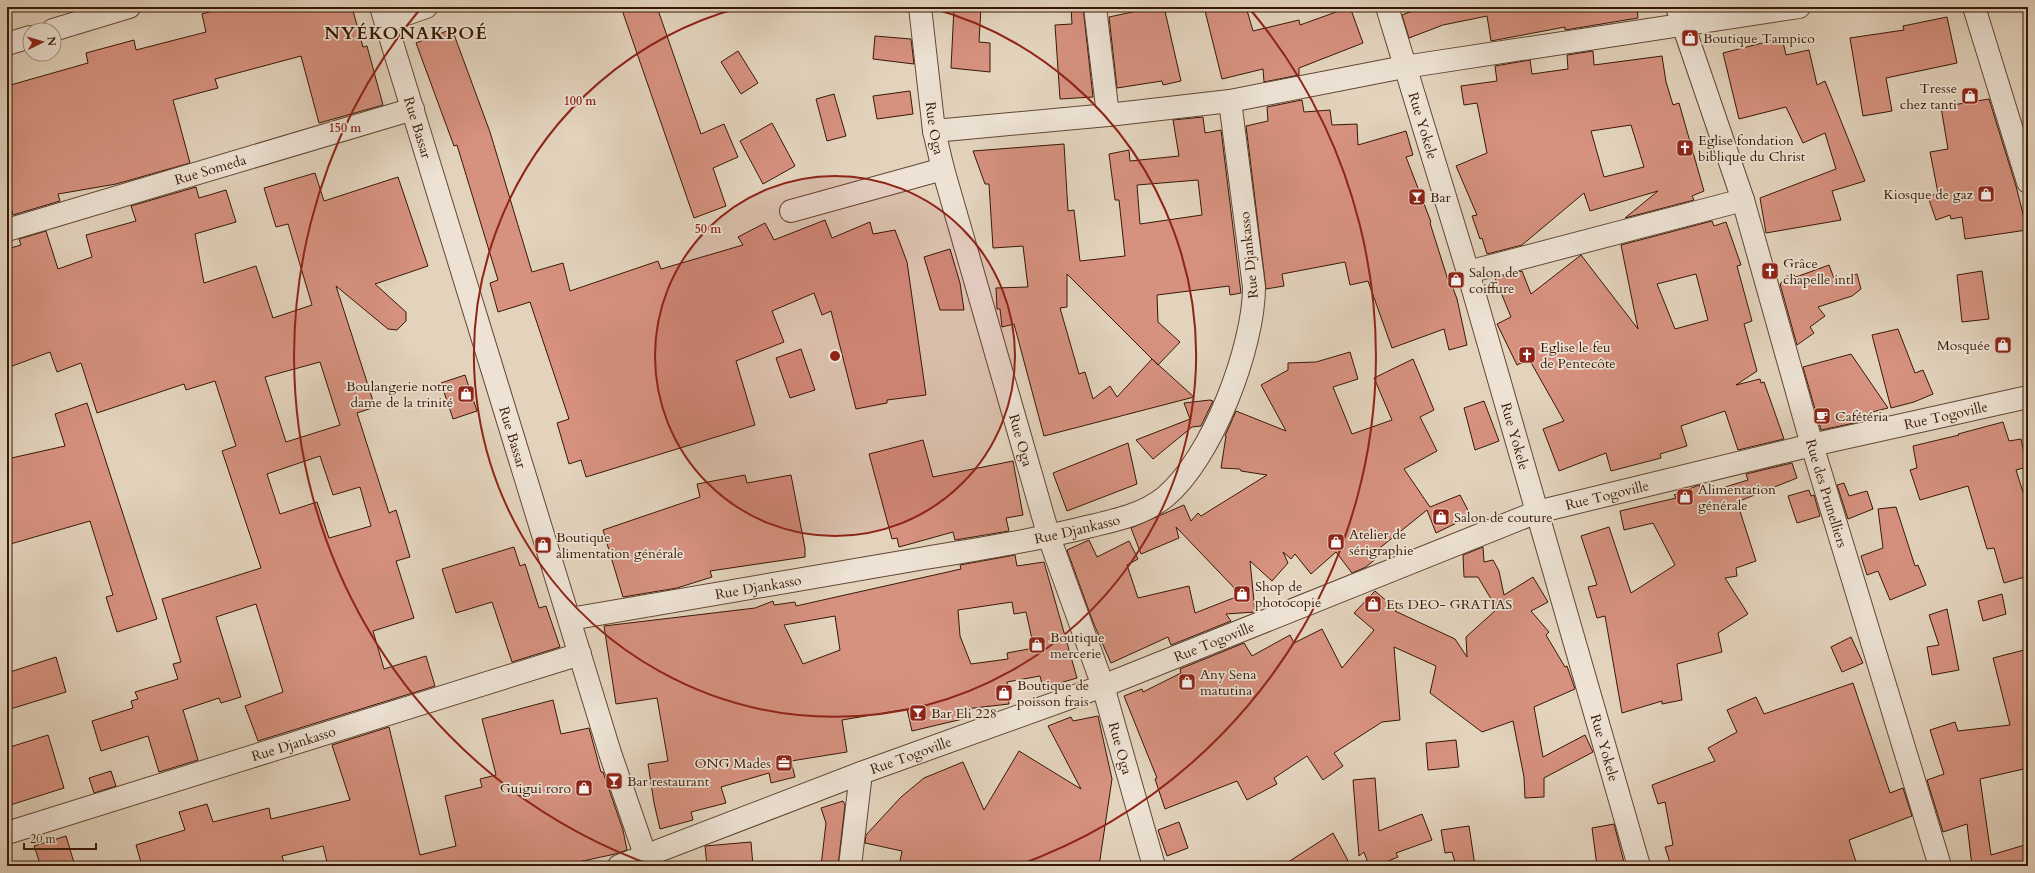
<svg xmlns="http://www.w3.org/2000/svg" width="2035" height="873" font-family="Cardo,serif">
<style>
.building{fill:#d6917f;stroke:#381805;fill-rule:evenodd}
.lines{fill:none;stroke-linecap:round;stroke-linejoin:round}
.street-casing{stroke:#634733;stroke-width:24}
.street{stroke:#ede2d4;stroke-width:22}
.ring{fill:none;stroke:#8f2418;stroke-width:2}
.labels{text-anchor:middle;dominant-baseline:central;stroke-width:3.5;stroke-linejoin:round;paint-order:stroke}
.poi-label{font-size:14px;fill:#381805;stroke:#ede2d4;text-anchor:start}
.street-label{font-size:14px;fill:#381805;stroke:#ede2d4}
.district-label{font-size:18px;font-weight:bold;letter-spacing:1px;fill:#381805;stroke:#ede2d4}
.centre{fill:#8f2418;stroke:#ede2d4;stroke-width:2}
.ring-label{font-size:12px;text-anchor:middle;font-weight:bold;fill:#8f2418;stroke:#ede2d4;stroke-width:3.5;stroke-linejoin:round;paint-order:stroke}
</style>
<rect width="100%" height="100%" fill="#e3d3bd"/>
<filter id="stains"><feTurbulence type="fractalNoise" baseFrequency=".005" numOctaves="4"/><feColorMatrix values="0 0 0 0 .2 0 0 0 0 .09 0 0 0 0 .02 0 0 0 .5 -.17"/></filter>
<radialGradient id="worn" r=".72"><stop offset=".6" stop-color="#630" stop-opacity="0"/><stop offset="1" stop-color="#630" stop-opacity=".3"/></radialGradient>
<path class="building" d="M 226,7 L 352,7 L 363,47 L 367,46 L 383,105 L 319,123 L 301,56 L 215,79 L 218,88 L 173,100 L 190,163 L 116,184 L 58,194 L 60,201 L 13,215 L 7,193 L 7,86 L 88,63 L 86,53 L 134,40 L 136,50 L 206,32 L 202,14 Z
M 621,7 L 657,7 L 701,134 L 724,124 L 738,157 L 713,168 L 726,206 L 694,218 Z
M 954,7 L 981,7 L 979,42 L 990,43 L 990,72 L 951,68 Z
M 1071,7 L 1083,7 L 1093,97 L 1060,99 L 1055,25 L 1072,24 Z
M 1156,7 L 1164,7 L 1181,81 L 1163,85 L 1162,81 L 1117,88 L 1109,17 Z
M 1204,7 L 1246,7 L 1253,31 L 1299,20 L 1300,25 L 1350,7 L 1363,43 L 1299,68 L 1299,75 L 1264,82 L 1263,69 L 1222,79 Z
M 1423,7 L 1637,7 L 1638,18 L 1565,30 L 1565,27 L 1491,41 L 1487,16 L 1443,25 L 1409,38 L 1402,15 Z
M 1947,17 L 1957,63 L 1886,78 L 1892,111 L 1863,116 L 1850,38 L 1904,30 L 1903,26 Z
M 452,29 L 490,132 L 532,272 L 563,263 L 570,291 L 658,261 L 661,269 L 743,245 L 738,237 L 765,223 L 774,240 L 825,220 L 832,238 L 870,222 L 873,234 L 895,230 L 907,262 L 926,395 L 887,400 L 887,403 L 856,409 L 831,311 L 822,315 L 814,293 L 772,311 L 784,342 L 736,361 L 755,425 L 586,477 L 581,460 L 569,464 L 557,423 L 569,419 L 530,302 L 498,312 L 490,283 L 498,280 L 457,145 L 454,146 L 416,43 Z
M 875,36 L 911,39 L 914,64 L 873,59 Z
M 1782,38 L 1786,55 L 1809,50 L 1817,85 L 1825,81 L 1865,181 L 1832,191 L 1841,220 L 1766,233 L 1760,198 L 1836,169 L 1825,133 L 1803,143 L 1786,107 L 1739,119 L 1723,53 Z
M 738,51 L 758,83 L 741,94 L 721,62 Z
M 1593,51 L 1594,65 L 1662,56 L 1666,82 L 1673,105 L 1679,103 L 1704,191 L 1692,196 L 1694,200 L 1625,218 L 1658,191 L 1590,211 L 1584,193 L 1522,245 L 1487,254 L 1482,238 L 1480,239 L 1472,216 L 1477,215 L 1456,166 L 1487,153 L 1477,103 L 1464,105 L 1461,86 L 1497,81 L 1495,66 L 1530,60 L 1532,74 L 1568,69 L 1567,55 ZM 1631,125 L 1644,167 L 1604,177 L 1591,131 Z
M 910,91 L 913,114 L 877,119 L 873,96 Z
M 834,94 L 846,136 L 827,141 L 816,99 Z
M 1989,99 L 2016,186 L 2027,230 L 1965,239 L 1962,217 L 1951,219 L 1950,215 L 1936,220 L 1928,197 L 1938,193 L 1930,152 L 1948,149 L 1941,107 Z
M 1302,100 L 1304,112 L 1330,110 L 1332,125 L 1357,124 L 1358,145 L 1406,131 L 1413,155 L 1406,157 L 1431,222 L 1430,223 L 1448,280 L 1450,280 L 1457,299 L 1467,345 L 1449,350 L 1444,329 L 1392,348 L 1368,281 L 1350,285 L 1345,262 L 1282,274 L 1284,286 L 1266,289 L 1246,126 L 1268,121 L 1267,107 Z
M 1203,117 L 1205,133 L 1221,130 L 1241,293 L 1230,295 L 1229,286 L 1157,295 L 1158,322 L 1180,342 L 1158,365 L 1067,274 L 1067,307 L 1060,308 L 1079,374 L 1085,372 L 1093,399 L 1110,386 L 1117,397 L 1152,359 L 1194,397 L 1044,436 L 1014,324 L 1002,327 L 1000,309 L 997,309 L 996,288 L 1028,287 L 1023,246 L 993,248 L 989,184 L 985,184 L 973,151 L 1064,144 L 1068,211 L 1074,210 L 1080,261 L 1125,256 L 1119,200 L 1115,200 L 1109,154 L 1129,150 L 1130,161 L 1179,156 L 1173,120 ZM 1198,180 L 1202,215 L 1140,224 L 1137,185 Z
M 772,123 L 795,166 L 763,184 L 740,141 Z
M 315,173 L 324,201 L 398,177 L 428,266 L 375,284 L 406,312 L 406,321 L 397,330 L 388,329 L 336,286 L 375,407 L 357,413 L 389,513 L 396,510 L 410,557 L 396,561 L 414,618 L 373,631 L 384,669 L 426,656 L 435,686 L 258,741 L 245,706 L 283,692 L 256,604 L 216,617 L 241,697 L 221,703 L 219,698 L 183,710 L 198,760 L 159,772 L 148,736 L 101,751 L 92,721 L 133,708 L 131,701 L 138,699 L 135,692 L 178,679 L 173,664 L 181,662 L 162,599 L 261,568 L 222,451 L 236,446 L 215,381 L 186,390 L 184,384 L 97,413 L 81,363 L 57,372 L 50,352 L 7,368 L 7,249 L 21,245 L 19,239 L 46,231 L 58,269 L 92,257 L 86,235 L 136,221 L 131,206 L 196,187 L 199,198 L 226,190 L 236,222 L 195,234 L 204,283 L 256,266 L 273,318 L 312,305 L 288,224 L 276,227 L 264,188 ZM 320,362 L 340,425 L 286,442 L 265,377 ZM 320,456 L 333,495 L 360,487 L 371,526 L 329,538 L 317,502 L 280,514 L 267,474 Z
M 1712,221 L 1714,226 L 1726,222 L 1741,265 L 1737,266 L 1752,321 L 1744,324 L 1757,371 L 1736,385 L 1760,379 L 1761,383 L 1764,382 L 1784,439 L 1738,450 L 1725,411 L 1681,426 L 1687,446 L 1660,454 L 1661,458 L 1611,471 L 1606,453 L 1559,471 L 1543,429 L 1564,421 L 1529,359 L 1517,365 L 1497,324 L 1511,317 L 1495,278 L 1522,271 L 1531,294 L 1581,255 L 1638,329 L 1621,245 ZM 1696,274 L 1708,320 L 1675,329 L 1657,284 Z
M 950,249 L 960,283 L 964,310 L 940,310 L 924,257 Z
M 1829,265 L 1835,281 L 1857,274 L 1861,289 L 1852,296 L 1818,307 L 1825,316 L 1810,327 L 1814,333 L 1797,345 L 1780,284 L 1791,272 L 1796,277 Z
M 1982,271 L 1989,319 L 1962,322 L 1957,275 Z
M 1898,329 L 1915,373 L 1923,370 L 1933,394 L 1914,402 L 1891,408 L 1872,335 Z
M 801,349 L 815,390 L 790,398 L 776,358 Z
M 1350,352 L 1358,379 L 1333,387 L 1352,434 L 1392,420 L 1374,378 L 1413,359 L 1434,410 L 1420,417 L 1437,451 L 1404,469 L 1430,507 L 1460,495 L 1471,516 L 1436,533 L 1427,510 L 1376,551 L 1385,551 L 1366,567 L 1352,573 L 1336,552 L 1311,574 L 1295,554 L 1291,559 L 1283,552 L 1288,563 L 1272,581 L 1250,561 L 1255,612 L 1226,614 L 1231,621 L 1171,645 L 1168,637 L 1111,663 L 1093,622 L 1067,550 L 1089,540 L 1097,557 L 1129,541 L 1138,559 L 1127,565 L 1138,598 L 1189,586 L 1195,613 L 1241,595 L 1176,527 L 1179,538 L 1141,554 L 1131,528 L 1184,505 L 1191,521 L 1198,513 L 1201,516 L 1267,475 L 1241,471 L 1240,469 L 1221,468 L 1226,436 L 1225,436 L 1236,411 L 1286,431 L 1261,385 L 1288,370 L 1288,363 L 1316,362 Z
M 1851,354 L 1888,408 L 1872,412 L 1873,419 L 1821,430 L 1803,367 Z
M 465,375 L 477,411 L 453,419 L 441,383 Z
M 1210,400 L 1213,401 L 1201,426 L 1192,427 L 1153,459 L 1136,440 L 1190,419 L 1184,403 Z
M 1484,401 L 1499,441 L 1475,450 L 1464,408 Z
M 87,403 L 157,619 L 117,632 L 106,597 L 113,595 L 90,521 L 7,545 L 7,459 L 65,446 L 55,414 Z
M 2003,422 L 2009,441 L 2021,439 L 2027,467 L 2016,470 L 2028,508 L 2028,576 L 2004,583 L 1994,548 L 1987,549 L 1968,486 L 1920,500 L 1910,470 L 1917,468 L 1913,446 L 1959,435 L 1958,434 Z
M 923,440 L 933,477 L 1013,461 L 1023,515 L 1006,518 L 1009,531 L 955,540 L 953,532 L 899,547 L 897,538 L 892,539 L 869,454 Z
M 1128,443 L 1137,484 L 1067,511 L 1053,473 Z
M 1792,463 L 1797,478 L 1737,502 L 1756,561 L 1736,568 L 1737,576 L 1725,578 L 1748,614 L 1718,633 L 1722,652 L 1677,664 L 1682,700 L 1662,704 L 1662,701 L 1622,713 L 1605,616 L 1597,618 L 1588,587 L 1597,585 L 1581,536 L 1609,527 L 1631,593 L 1675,565 L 1653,523 L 1624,530 L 1620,511 L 1676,498 L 1674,495 L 1699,485 L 1702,494 L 1748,480 L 1746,474 Z
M 745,475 L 747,483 L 791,475 L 805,548 L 805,557 L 710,571 L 712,577 L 677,588 L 623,597 L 603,530 L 700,497 L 697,484 Z
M 1844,483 L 1849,496 L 1867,491 L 1873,509 L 1848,519 L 1837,485 Z
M 1809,490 L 1811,496 L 1814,495 L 1820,516 L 1797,523 L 1788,496 Z
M 1896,507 L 1915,566 L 1918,565 L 1926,585 L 1890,600 L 1878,571 L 1867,575 L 1861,556 L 1883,548 L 1878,509 Z
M 514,547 L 520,566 L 525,564 L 539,608 L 546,606 L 560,647 L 512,662 L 492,602 L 456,613 L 442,569 Z
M 1483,547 L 1484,562 L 1493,560 L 1499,571 L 1504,595 L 1533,577 L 1548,602 L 1531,611 L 1549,632 L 1546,635 L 1565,667 L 1567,666 L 1575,689 L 1534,707 L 1543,757 L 1585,735 L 1593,752 L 1544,778 L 1544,797 L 1525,798 L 1524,777 L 1513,721 L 1482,732 L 1430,693 L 1436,666 L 1394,647 L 1400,720 L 1382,722 L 1334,753 L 1343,766 L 1323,780 L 1307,756 L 1274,778 L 1277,784 L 1247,800 L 1237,781 L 1165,809 L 1155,779 L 1157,778 L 1124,696 L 1142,689 L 1143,692 L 1181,673 L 1180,669 L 1244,643 L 1252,656 L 1290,635 L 1294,643 L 1322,629 L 1342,668 L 1374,630 L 1354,613 L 1375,591 L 1397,610 L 1395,611 L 1455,639 L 1467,657 L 1466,637 L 1497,609 L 1478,577 L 1464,577 L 1463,555 Z
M 1015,555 L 1017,566 L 1044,562 L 1077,678 L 1043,688 L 1040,676 L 1007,682 L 1009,704 L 965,709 L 967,718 L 912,731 L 907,709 L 842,720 L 847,752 L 791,761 L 795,777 L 771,783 L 769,773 L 721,787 L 726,803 L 691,812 L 693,820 L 660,829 L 654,803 L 648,764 L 668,761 L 657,698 L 616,704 L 604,626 L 755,608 L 773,601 L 774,605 L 795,602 L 796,606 L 961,569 L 960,565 ZM 1012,602 L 1014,614 L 1026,612 L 1034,648 L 1007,653 L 1008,659 L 971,664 L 960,636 L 958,610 ZM 835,616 L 840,650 L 803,664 L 784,625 Z
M 2002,594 L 2006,614 L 1983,621 L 1978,601 Z
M 1947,609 L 1959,670 L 1932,675 L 1927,647 L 1939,645 L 1929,615 Z
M 1851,637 L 1863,663 L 1842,672 L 1831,647 Z
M 2028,649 L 2028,768 L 1980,779 L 1991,855 L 2028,844 L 2028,866 L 1972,866 L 1967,824 L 1943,832 L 1927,780 L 1944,774 L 1930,730 L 1955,722 L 1958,731 L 2010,725 L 1993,658 Z
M 56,657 L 66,692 L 7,710 L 7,673 Z
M 1853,683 L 1890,793 L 1903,788 L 1912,816 L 1849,840 L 1856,862 L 1844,866 L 1671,866 L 1665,847 L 1673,845 L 1665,802 L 1658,804 L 1652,785 L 1715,761 L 1708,748 L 1737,732 L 1727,710 L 1756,697 L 1764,714 Z
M 553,700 L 561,734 L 589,728 L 601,772 L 603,772 L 623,830 L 627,850 L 615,854 L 560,866 L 328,866 L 323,846 L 282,856 L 285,866 L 142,866 L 136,845 L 185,830 L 179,812 L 207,804 L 213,822 L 269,808 L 271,819 L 350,800 L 332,745 L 389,727 L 420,855 L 456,846 L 445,796 L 482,787 L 480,779 L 496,775 L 482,719 Z
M 1098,716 L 1112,779 L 1099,866 L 899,866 L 902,851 L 865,843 L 866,835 L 901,797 L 924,778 L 963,762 L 984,810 L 1019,751 L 1081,789 L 1048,726 L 1071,717 L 1073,721 Z
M 48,735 L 64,788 L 7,806 L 7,748 Z
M 1456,740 L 1459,767 L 1428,770 L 1426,743 Z
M 111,771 L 116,786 L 94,793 L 89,778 Z
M 1375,778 L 1379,831 L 1422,814 L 1432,840 L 1396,853 L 1398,857 L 1381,864 L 1381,866 L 1369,866 L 1364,852 L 1359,856 L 1353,780 Z
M 843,801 L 845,805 L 838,866 L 821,866 L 826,823 L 821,808 Z
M 1179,822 L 1188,848 L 1167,856 L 1158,830 Z
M 1614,824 L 1625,866 L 1597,866 L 1592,828 Z
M 1469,826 L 1475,866 L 1456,866 L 1452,852 L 1445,853 L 1441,830 Z
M 1333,833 L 1351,866 L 1282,866 Z
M 66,836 L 75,866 L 41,866 L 34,846 Z
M 751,842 L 753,866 L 707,866 L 705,846 Z"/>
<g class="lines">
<defs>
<g id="street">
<path id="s1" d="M 381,7 L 610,753 L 649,866"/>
<path id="s2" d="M 920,7 L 934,131 L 943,169 L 1049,537 L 1103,686 L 1154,866"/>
<path d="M 1095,7 L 1108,115"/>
<path id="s3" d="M 1387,7 L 1468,272 L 1639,866"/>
<path id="s4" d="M 1677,7 L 1743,200 L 1812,445 L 1940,866"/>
<path d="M 1974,7 L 2028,182"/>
<path d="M 386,21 L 426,7"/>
<path d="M 53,30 L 129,7"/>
<path d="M 7,44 L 30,37"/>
<path d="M 934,131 L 1108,115 L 1230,101 L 1404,67 L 1799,7"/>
<path d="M 791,211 L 943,169"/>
<path id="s5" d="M 7,230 L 413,109"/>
<path d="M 1468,272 L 1743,200"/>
<path id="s6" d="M 570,619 C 688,599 806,579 925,558 C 980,549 1036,540 1091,526 C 1117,520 1144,514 1165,497 C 1212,458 1254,347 1254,287 L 1230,101"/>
<path id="s7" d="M 7,833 L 580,654"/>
<path id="s8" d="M 619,866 L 861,773 L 1103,686 L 1537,512 L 1812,445 L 2028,397"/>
<path d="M 850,866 L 861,773"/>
</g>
</defs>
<use href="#street" class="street-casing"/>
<use href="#street" class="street"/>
</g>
<circle cx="835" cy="356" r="180" fill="#8f2418" fill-opacity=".12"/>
<g class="ring">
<circle cx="835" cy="356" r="180"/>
<path d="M928 7A361 361 0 1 1 742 7"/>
<path d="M654 866A541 541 0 0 1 421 8M1249 8A541 541 0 0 1 1016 866"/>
</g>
<defs>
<symbol id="shop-square" viewBox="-11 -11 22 22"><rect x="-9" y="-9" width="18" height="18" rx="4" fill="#8f2418" stroke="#ede2d4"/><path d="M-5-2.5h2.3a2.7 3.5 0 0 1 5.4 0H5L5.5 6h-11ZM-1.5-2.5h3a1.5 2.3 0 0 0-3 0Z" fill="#fff"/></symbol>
<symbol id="church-square" viewBox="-11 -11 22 22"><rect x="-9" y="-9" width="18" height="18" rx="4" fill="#8f2418" stroke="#ede2d4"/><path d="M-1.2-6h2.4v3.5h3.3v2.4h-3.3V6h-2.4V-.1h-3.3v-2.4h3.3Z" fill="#fff"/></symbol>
<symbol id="bar-square" viewBox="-11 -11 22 22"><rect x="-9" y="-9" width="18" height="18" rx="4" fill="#8f2418" stroke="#ede2d4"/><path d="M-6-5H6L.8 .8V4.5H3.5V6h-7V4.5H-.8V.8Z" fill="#fff"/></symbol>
<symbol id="cafe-square" viewBox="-11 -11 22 22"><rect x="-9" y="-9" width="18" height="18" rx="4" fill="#8f2418" stroke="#ede2d4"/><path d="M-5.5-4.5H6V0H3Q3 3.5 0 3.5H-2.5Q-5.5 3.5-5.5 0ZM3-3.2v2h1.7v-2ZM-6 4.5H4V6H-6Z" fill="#fff"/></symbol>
<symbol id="office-square" viewBox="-11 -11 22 22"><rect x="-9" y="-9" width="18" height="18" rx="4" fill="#8f2418" stroke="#ede2d4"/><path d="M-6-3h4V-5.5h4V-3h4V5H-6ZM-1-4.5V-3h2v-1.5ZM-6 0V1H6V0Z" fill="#fff"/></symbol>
</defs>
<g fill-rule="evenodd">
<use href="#shop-square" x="1680" y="28" width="20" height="20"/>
<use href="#shop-square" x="1960" y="86" width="20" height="20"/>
<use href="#church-square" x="1675" y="138" width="20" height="20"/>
<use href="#shop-square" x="1976" y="184" width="20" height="20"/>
<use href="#bar-square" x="1407" y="187" width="20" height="20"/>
<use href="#church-square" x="1760" y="261" width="20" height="20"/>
<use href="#shop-square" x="1446" y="270" width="20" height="20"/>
<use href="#shop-square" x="1993" y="335" width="20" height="20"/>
<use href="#church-square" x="1517" y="345" width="20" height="20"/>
<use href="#shop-square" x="456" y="384" width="20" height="20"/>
<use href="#cafe-square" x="1812" y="406" width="20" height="20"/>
<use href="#shop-square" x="1675" y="487" width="20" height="20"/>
<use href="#shop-square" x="1431" y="507" width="20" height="20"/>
<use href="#shop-square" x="1326" y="532" width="20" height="20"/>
<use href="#shop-square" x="533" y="535" width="20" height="20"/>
<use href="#shop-square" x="1232" y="584" width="20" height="20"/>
<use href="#shop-square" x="1363" y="594" width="20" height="20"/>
<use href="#shop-square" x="1027" y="635" width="20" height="20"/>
<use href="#shop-square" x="1177" y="672" width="20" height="20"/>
<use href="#shop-square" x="994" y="683" width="20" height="20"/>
<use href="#bar-square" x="908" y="703" width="20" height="20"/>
<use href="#office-square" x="774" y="753" width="20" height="20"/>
<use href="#bar-square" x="604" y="771" width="20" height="20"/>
<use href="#shop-square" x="574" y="778" width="20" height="20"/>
</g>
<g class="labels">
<g class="poi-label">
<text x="1703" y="38">Boutique Tampico</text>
<text x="1957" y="88" text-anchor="end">Tresse<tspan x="1957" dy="16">chez tanti</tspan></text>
<text x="1698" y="140">Eglise fondation<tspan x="1698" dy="16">biblique du Christ</tspan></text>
<text x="1973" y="194" text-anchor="end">Kiosque de gaz</text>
<text x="1430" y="197">Bar</text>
<text x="1783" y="263">Grâce<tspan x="1783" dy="16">chapelle intl</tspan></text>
<text x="1469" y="272">Salon de<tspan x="1469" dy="16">coiffure</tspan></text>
<text x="1990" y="345" text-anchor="end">Mosquée</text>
<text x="1540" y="347">Eglise le feu<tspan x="1540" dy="16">de Pentecôte</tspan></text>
<text x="453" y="386" text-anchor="end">Boulangerie notre<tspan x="453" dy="16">dame de la trinité</tspan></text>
<text x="1835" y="416">Cafétéria</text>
<text x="1698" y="489">Alimentation<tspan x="1698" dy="16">générale</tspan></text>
<text x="1454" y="517">Salon de couture</text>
<text x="1349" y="534">Atelier de<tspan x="1349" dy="16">sérigraphie</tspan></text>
<text x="556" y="537">Boutique<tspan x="556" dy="16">alimentation générale</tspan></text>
<text x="1255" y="586">Shop de<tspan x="1255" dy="16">photocopie</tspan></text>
<text x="1386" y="604">Ets DEO- GRATIAS</text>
<text x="1050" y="637">Boutique<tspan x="1050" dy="16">mercerie</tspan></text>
<text x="1200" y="674">Any Sena<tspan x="1200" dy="16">matutina</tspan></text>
<text x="1017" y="685">Boutique de<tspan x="1017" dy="16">poisson frais</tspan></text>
<text x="931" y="713">Bar Eli 228</text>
<text x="771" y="763" text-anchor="end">ONG Mades</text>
<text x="627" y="781">Bar restaurant</text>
<text x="571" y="788" text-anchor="end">Guigui roro</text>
</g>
<g class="street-label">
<text stroke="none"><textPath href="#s3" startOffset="124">Rue Yokele</textPath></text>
<text stroke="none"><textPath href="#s1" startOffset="126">Rue Bassar</textPath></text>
<text stroke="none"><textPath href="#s2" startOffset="122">Rue Oga</textPath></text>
<text stroke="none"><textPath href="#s5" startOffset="212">Rue Someda</textPath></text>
<text transform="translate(1249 255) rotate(-96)">Rue Djankasso</text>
<text stroke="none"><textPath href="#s8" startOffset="1404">Rue Togoville</textPath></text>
<text stroke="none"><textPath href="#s3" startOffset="448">Rue Yokele</textPath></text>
<text stroke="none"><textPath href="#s1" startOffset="450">Rue Bassar</textPath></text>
<text stroke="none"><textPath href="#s2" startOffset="446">Rue Oga</textPath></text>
<text stroke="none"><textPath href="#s4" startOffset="509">Rue des Prunelliers</textPath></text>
<text stroke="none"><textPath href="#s8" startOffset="1056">Rue Togoville</textPath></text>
<text stroke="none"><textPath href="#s6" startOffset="515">Rue Djankasso</textPath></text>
<text stroke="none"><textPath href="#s6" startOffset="191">Rue Djankasso</textPath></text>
<text stroke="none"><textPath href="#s8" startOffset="636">Rue Togoville</textPath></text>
<text stroke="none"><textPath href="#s7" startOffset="300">Rue Djankasso</textPath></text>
<text stroke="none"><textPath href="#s3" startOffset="772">Rue Yokele</textPath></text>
<text stroke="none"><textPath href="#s2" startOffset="770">Rue Oga</textPath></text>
<text stroke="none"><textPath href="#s8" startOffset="312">Rue Togoville</textPath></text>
</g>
<g class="district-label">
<text x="406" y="33">NYÉKONAKPOÉ</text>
</g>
</g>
<circle cx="835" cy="356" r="6" class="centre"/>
<g class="ring-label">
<text x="580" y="105">100 m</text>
<text x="345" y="132">150 m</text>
<text x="708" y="233">50 m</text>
</g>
<rect width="2035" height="873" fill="none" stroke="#e3d3bd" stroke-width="24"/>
<rect x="8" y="8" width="2019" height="857" fill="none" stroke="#381805" stroke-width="2"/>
<rect x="12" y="12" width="2011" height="849" fill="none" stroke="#381805"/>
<g transform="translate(42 42) rotate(85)"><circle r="19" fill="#ede2d4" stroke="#a59181"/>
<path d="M0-3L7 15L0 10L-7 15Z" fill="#8f2418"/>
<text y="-6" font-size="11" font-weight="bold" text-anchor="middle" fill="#381805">N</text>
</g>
<path d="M24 843v6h72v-6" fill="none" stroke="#381805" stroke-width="2"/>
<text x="30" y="843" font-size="12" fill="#381805" stroke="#ede2d4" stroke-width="3" paint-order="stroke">20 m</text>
<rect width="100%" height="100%" filter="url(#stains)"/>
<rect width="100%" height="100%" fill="url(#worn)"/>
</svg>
